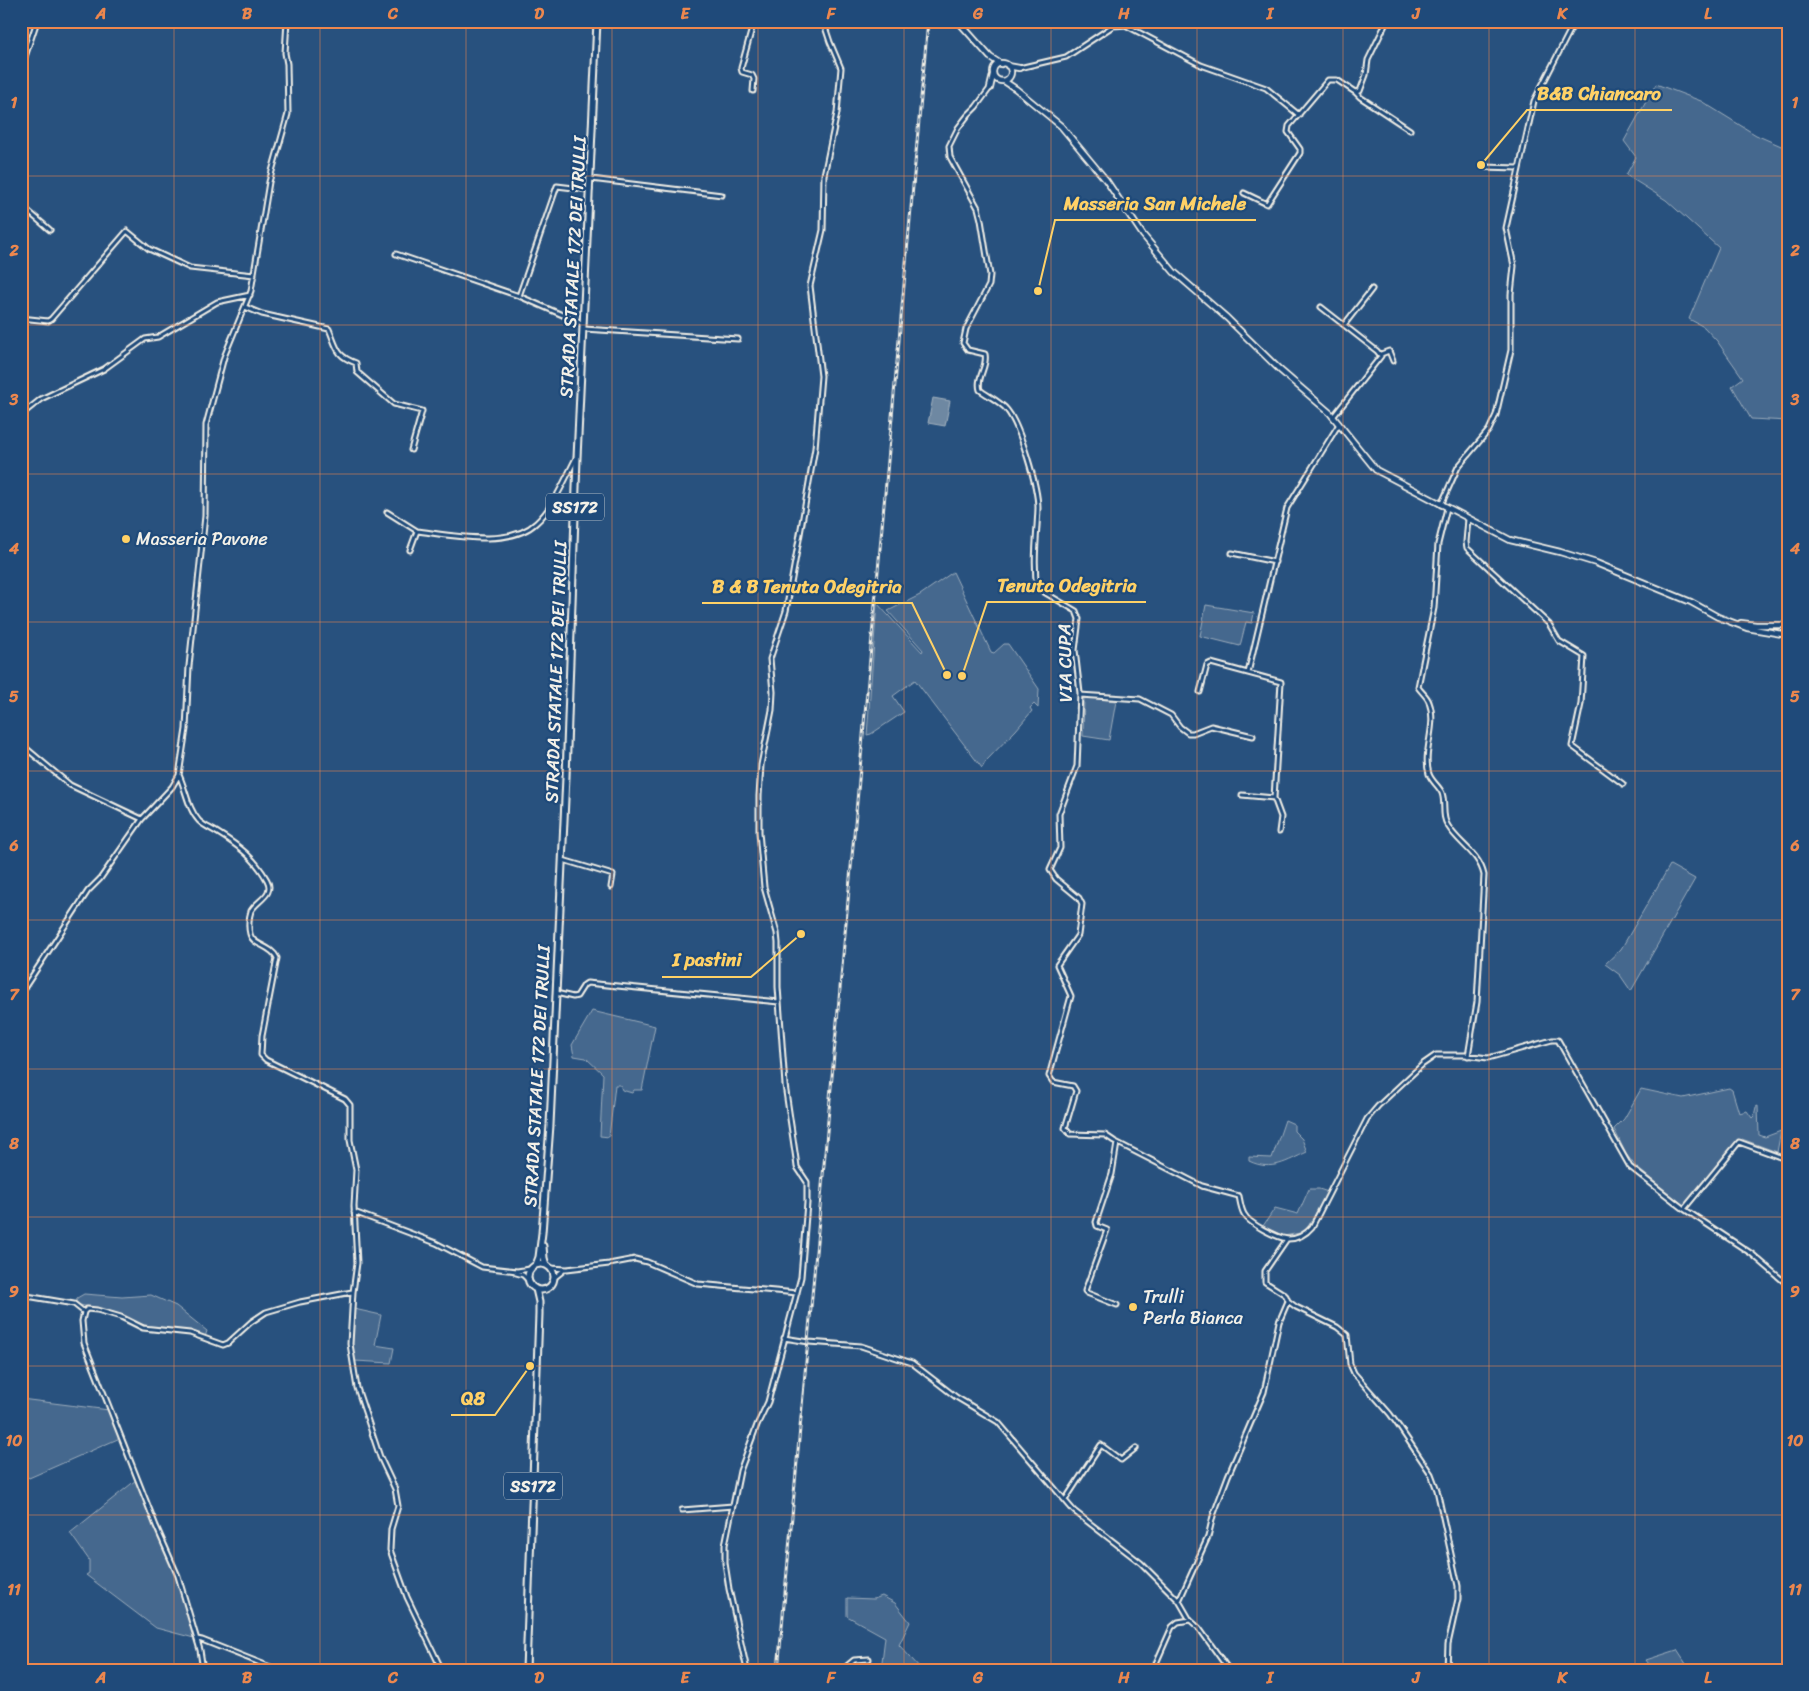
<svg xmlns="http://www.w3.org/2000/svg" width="1809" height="1691" font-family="Sriracha,sans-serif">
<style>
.green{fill:#45688e;stroke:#9cacbb}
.water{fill:#6e88a2;stroke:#a4b2be}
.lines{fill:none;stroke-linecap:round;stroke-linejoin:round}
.minor-casing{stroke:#f4f1e8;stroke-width:7}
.tertiary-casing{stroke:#f4f1e8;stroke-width:8}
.primary-casing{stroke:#f4f1e8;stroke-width:9}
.minor{stroke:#1f4a7a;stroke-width:3}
.tertiary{stroke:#1f4a7a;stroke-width:4.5}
.primary{stroke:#1f4a7a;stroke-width:5}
.rail-casing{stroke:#f4f1e8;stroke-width:3}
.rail{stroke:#1f4a7a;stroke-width:1;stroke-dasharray:4;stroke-linecap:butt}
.grid{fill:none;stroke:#ec874e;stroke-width:1;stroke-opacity:0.55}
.poi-dot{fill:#ffd166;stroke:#1f4a7a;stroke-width:2}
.labels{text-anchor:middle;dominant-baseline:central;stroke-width:4.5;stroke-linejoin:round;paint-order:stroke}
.shield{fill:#1f4a7a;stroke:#b4bfc7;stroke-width:1}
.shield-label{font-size:16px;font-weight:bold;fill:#f4f1e8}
.street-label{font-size:18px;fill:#f4f1e8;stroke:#1f4a7a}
.poi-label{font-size:18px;fill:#f4f1e8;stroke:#1f4a7a;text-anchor:start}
.leader{fill:none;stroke:#ffd166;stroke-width:2}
.callout-dot{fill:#ffd166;stroke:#1f4a7a;stroke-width:2}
.callout-label{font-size:19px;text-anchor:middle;font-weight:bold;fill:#ffd166;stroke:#1f4a7a;stroke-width:4.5;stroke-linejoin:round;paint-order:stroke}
.neatline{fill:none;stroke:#ec874e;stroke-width:2}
.grid-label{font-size:16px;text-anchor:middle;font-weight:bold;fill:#ec874e}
</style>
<rect width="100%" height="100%" fill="#28517e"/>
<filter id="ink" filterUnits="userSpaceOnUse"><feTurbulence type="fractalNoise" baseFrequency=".02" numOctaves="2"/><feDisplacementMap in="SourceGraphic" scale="10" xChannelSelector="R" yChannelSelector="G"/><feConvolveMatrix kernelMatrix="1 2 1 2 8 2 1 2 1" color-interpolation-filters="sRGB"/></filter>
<g filter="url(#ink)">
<path class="green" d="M 1656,84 L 1701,101 L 1756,135 L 1788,149 L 1788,421 L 1751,419 L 1732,386 L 1743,378 L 1717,341 L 1704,327 L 1689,319 L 1719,248 L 1666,200 L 1626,175 L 1636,157 L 1624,141 Z
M 953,572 L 991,652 L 994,653 L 1004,644 L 1008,644 L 1039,689 L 1038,708 L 1034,704 L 1030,708 L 1032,711 L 1016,730 L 986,761 L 982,768 L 915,680 L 893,696 L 904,712 L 871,734 L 867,735 L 877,603 L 922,652 L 923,650 L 888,611 L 920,595 Z
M 1206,605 L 1254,613 L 1252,623 L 1246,622 L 1240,646 L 1200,636 Z
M 1084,697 L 1116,701 L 1109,740 L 1083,736 Z
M 1670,865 L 1695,879 L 1631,991 L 1620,975 L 1605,964 L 1621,949 Z
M 592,1011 L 655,1026 L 642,1090 L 634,1090 L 632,1093 L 622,1090 L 620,1085 L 615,1085 L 609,1137 L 600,1136 L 603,1074 L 586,1058 L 574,1056 L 572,1045 Z
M 1729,1088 L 1732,1090 L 1739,1113 L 1747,1111 L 1752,1118 L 1754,1116 L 1756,1107 L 1758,1106 L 1759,1135 L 1765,1137 L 1781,1131 L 1777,1152 L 1742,1139 L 1685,1206 L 1636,1167 L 1626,1154 L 1614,1129 L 1624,1119 L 1641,1089 L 1683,1098 Z
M 1285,1120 L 1294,1124 L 1294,1131 L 1302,1139 L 1307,1152 C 1287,1161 1272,1172 1249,1161 L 1249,1157 L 1272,1158 Z
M 1309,1189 L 1319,1189 L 1328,1192 L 1305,1232 L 1284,1236 L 1263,1226 L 1275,1208 L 1298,1214 Z
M 84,1294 L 122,1297 L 151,1295 L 176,1306 L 207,1331 L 205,1337 L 154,1328 L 129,1320 L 113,1312 L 75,1304 L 77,1298 Z
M 354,1309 L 381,1315 L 375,1345 L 394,1348 L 391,1363 L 355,1361 L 352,1344 Z
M 21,1399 L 109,1410 L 120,1438 L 29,1478 L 21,1471 Z
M 136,1480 L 176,1576 L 194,1638 L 156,1628 L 86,1575 L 89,1573 L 89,1560 L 70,1533 Z
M 882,1596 L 895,1603 L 910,1622 L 899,1645 L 922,1670 L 881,1670 L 885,1637 L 847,1616 L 847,1598 L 874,1599 Z
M 1677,1650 L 1690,1670 L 1653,1670 L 1646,1660 Z"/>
<path class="water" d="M 933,398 L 950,401 L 945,426 L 928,423 Z"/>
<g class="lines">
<defs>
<path id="minor" d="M 1440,21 L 1454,21
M 1125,25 L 1201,65 L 1266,88 L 1299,115
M 1019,68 L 1066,57 L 1113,26 L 1128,25 L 1131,21
M 21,69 L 37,21
M 990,88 L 976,107 L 968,115 L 958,128 L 949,146 L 950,157 L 978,208 L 981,220 L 990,275 L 989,285 L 966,329 L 963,343 L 968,350 L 985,354 C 988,367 976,377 980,390 C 988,396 1001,402 1007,410 C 1020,426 1038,487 1038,508 C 1037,535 1033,561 1037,588 L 1076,611 L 1079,619 L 1075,650 L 1080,693 L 1077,766 L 1059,814 L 1060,848 L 1050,870 L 1056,879 L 1079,898 L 1082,904 L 1078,935 L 1057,965 L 1071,996 L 1049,1076 L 1053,1082 L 1073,1086 L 1076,1091 L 1065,1128 L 1070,1134 L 1105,1135 L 1114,1141 L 1202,1186 L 1239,1196 C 1240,1201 1241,1209 1244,1214 C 1249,1224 1277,1238 1288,1239 C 1297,1239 1306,1234 1312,1227 L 1367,1119 L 1378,1106 L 1423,1064 L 1436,1055 L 1465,1055 L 1488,1058 L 1552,1040 L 1558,1040 L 1630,1167 L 1684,1209 L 1752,1254 L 1788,1285
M 753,91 L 754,79 L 752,75 L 742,72 L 741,68 L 754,21
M 1355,92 L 1360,97 L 1410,130
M 1483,167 L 1519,168
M 591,179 L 722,195
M 1244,193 L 1267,204 L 1300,153 L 1300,149 L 1288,132 L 1289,126 L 1328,80 L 1337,80 L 1355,92 L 1360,91 L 1366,75 L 1368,60 L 1387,21
M 21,205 L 50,230
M 396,254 L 519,296 L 583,324
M 519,296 L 557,186 L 590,190
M 245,307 L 262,314 L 329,329 C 337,348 336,356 356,363 L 357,372 L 394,404 L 422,411 L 411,450
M 1321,307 L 1377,351 L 1381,356 L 1333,417
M 21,318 L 48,321 L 51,319 L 127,231 L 149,249 L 190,268 L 254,275
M 1344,325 L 1372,289
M 584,329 L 738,339
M 1381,354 L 1389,351 L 1393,361
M 21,415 L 41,399 L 104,369 L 145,339 L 158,337 L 217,302 L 250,295
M 1441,505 L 1458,467 L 1489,430 L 1496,415 L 1511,350 L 1511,294 L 1514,266 L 1506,228 L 1534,101 L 1575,21
M 1447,508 L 1438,544 L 1434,608 L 1418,687 C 1421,692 1427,696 1429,702 C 1438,726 1422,750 1429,774 C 1432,782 1439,786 1442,793 C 1446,804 1441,816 1448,826 C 1459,844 1479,853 1484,875 L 1477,1002 L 1468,1056
M 387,512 L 417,531
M 1468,519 L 1466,542 L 1467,548 L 1549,624 L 1559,641 L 1584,656 L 1581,704 L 1572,746 L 1623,784
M 410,550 L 417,531 C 450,535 510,548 536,523 C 554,507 565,479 576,458
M 1232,553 L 1275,562
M 1248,673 L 1287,508 L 1339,424
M 1200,692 L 1207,665 L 1211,663 L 1281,682 L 1274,798 L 1281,817 L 1279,832
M 1080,695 L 1140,699 L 1171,715 L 1180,727 L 1188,733 L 1193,733 L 1211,726 L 1253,736
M 21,744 L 70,785 L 142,819
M 179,775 C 186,790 188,809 199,821 C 204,826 212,829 218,833 C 239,846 255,858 267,880 C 275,895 257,900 251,911 C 249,917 248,927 250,934 C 253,946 271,945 277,958 L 262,1036 L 261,1055 L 266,1060 L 345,1099 L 350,1105 L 350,1140 L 356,1170 L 354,1206 L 357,1263 L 353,1292 L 350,1344 L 357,1388 L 380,1457 L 395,1489 L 398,1506 L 391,1529 L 390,1550 L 407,1597 L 440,1666 L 441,1670
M 1242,795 L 1274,798
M 563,860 L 613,875 L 611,887
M 21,993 L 88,891 L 100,879 L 142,819 L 172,787 L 179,775 L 186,729 L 189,666 L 205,516 L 206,425 L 224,357 L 251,291 L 269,182 L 288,114 L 287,64 L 285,53 L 287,21
M 556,993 L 573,997 L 577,996 L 584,985 L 587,983 L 779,1002
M 1684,1209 L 1739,1142 L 1788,1160
M 354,1212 L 436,1243 L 482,1267 L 517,1271 L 530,1269
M 1287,1239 L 1265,1271 L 1265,1282 L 1284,1294 L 1286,1296 L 1288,1301 L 1296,1307 L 1337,1327 L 1347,1335 L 1350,1364 L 1354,1373 L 1390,1414 L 1400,1428 L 1431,1474 L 1437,1490 L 1458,1586 L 1458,1599 L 1448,1644 L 1447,1670
M 550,1268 L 567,1269 L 609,1264 L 635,1259 L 647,1262 L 698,1284 L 797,1293
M 516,1273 L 523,1275 L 528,1280
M 554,1278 L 564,1270
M 21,1295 L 74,1304 L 84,1312
M 1117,1305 L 1087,1293 L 1085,1291 L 1107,1230 L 1097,1226 L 1096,1222 L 1112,1174 L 1117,1143
M 84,1312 L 82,1321 L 84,1343 L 156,1526 L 178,1576 L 200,1650 L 203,1670
M 84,1312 L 87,1309 L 97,1310 L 121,1317 L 143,1328 L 190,1333 L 223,1345 L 228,1343 L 251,1322 L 266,1312 L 300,1302 L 352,1292
M 784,1338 L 809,1342 L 861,1346 L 912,1363 L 956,1397 L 998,1422 L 1074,1511 L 1141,1563 L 1179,1601 L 1190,1620 L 1199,1628 L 1229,1670
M 1065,1500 L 1101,1445 L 1121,1460 L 1136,1448
M 682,1510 L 733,1506
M 1179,1601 L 1208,1537 L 1213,1516 L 1228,1476 L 1264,1392 L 1279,1322 L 1288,1301
M 197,1639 L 202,1640 L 278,1670
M 747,1670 L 729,1589 L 725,1563 L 725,1545 L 740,1471 L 757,1425 L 768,1402 L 801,1277 L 807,1203 L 807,1182 L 797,1167 L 796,1159 L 785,1085 L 778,987 L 778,943 L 777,933 L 764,887 L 759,832 L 759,796 L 761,765 L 772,710 L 773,692 L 770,659 L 786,611 L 800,534 L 815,448 L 821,376 L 810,286 L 823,230 L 824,175 L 837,113 L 841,68 L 830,42 L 823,21
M 842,1670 L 854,1660 L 869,1659
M 1153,1670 L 1172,1627 L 1178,1622 L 1190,1620"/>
<path id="tertiary" d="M 958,21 L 990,57 L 1001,64
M993 72a9 9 0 1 1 18 0a9 9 0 1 1-18 0Z
M 1008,66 L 1019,68
M 1004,81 L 1016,89 L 1061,126 L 1106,180 L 1143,235 L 1174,272 L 1227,318 L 1280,370 L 1330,413 L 1376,470 L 1510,540 L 1560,552 L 1596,563 L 1691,602 L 1718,617 L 1747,628 L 1788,635
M 990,88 L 993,75
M 1741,623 L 1756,625 L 1788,625"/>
<path id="primary" d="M 543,1246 L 544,1258 L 546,1265
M528 1277a13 13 0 1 1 26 0a13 13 0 1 1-26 0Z
M 536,1265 L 539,1257 L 542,1233 L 550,1125 L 566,777 L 577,458 L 597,21
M 526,1670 L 539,1314 L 539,1302 L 536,1289"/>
</defs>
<use href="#minor" class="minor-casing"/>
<use href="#tertiary" class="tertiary-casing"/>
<use href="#primary" class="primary-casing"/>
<use href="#minor" class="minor"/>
<use href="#tertiary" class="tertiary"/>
<use href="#primary" class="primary"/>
<defs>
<path id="rail" d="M 778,1670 L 928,21"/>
</defs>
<use href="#rail" class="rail-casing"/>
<use href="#rail" class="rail"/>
</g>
</g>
<path class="grid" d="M 174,21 L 174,1670M 320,21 L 320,1670M 466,21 L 466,1670M 612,21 L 612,1670M 758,21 L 758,1670M 904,21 L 904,1670M 1051,21 L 1051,1670M 1197,21 L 1197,1670M 1343,21 L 1343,1670M 1489,21 L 1489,1670M 1635,21 L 1635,1670M 21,176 L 1788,176M 21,325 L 1788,325M 21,474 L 1788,474M 21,622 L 1788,622M 21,771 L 1788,771M 21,920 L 1788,920M 21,1069 L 1788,1069M 21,1217 L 1788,1217M 21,1366 L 1788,1366M 21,1515 L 1788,1515"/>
<g class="poi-dot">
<circle cx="126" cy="539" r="5"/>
<circle cx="1133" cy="1307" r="5"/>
</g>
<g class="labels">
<g class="shield">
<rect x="546" y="493.5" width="58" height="27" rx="4"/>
<rect x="504" y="1472.5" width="58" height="27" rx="4"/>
</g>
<g class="shield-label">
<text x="575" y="507">SS172</text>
<text x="533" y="1486">SS172</text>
</g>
<g class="street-label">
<text transform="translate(573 267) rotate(-87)">STRADA STATALE 172 DEI TRULLI</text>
<text transform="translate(1065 663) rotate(-91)">VIA CUPA</text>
<text transform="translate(556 672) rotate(-88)">STRADA STATALE 172 DEI TRULLI</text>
<text transform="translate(537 1076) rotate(-87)">STRADA STATALE 172 DEI TRULLI</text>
</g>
<g class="poi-label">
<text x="136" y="539">Masseria Pavone</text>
<text x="1143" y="1297">Trulli<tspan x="1143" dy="21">Perla Bianca</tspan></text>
</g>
</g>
<path class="leader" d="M1481 165L1527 110H1672M1038 291L1055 220H1256M962 676L987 602H1146M947 675L912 603H702M801 934L751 977H662M530 1366L495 1415H451"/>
<g class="callout-dot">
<circle cx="1481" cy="165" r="5"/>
<circle cx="1038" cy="291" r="5"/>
<circle cx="962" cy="676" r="5"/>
<circle cx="947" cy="675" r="5"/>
<circle cx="801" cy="934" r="5"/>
<circle cx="530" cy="1366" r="5"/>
</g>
<g class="callout-label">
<text x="1599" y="100">B&amp;B Chiancaro</text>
<text x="1155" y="210">Masseria San Michele</text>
<text x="1067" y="592">Tenuta Odegitria</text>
<text x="807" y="593">B &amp; B Tenuta Odegitria</text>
<text x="707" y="966">I pastini</text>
<text x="473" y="1405">Q8</text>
</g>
<rect width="1809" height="1691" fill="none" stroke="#1f4a7a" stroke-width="55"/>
<rect x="28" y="28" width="1754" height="1636" class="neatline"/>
<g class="grid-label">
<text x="101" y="19">A</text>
<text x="247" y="19">B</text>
<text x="393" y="19">C</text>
<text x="539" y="19">D</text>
<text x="685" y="19">E</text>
<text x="831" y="19">F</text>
<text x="978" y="19">G</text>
<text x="1124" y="19">H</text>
<text x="1270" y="19">I</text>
<text x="1416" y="19">J</text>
<text x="1562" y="19">K</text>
<text x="1708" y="19">L</text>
<text x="14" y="108">1</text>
<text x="1795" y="108">1</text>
<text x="14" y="256">2</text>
<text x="1795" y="256">2</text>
<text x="14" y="405">3</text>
<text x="1795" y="405">3</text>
<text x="14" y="554">4</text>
<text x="1795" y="554">4</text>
<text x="14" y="702">5</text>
<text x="1795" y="702">5</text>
<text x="14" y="851">6</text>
<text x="1795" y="851">6</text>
<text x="14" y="1000">7</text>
<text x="1795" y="1000">7</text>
<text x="14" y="1149">8</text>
<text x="1795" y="1149">8</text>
<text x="14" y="1297">9</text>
<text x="1795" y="1297">9</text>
<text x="14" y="1446">10</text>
<text x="1795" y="1446">10</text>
<text x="14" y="1595">11</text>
<text x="1795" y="1595">11</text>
<text x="101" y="1683">A</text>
<text x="247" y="1683">B</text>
<text x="393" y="1683">C</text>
<text x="539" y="1683">D</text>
<text x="685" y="1683">E</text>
<text x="831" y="1683">F</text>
<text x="978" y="1683">G</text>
<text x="1124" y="1683">H</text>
<text x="1270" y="1683">I</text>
<text x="1416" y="1683">J</text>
<text x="1562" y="1683">K</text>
<text x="1708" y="1683">L</text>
</g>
</svg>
